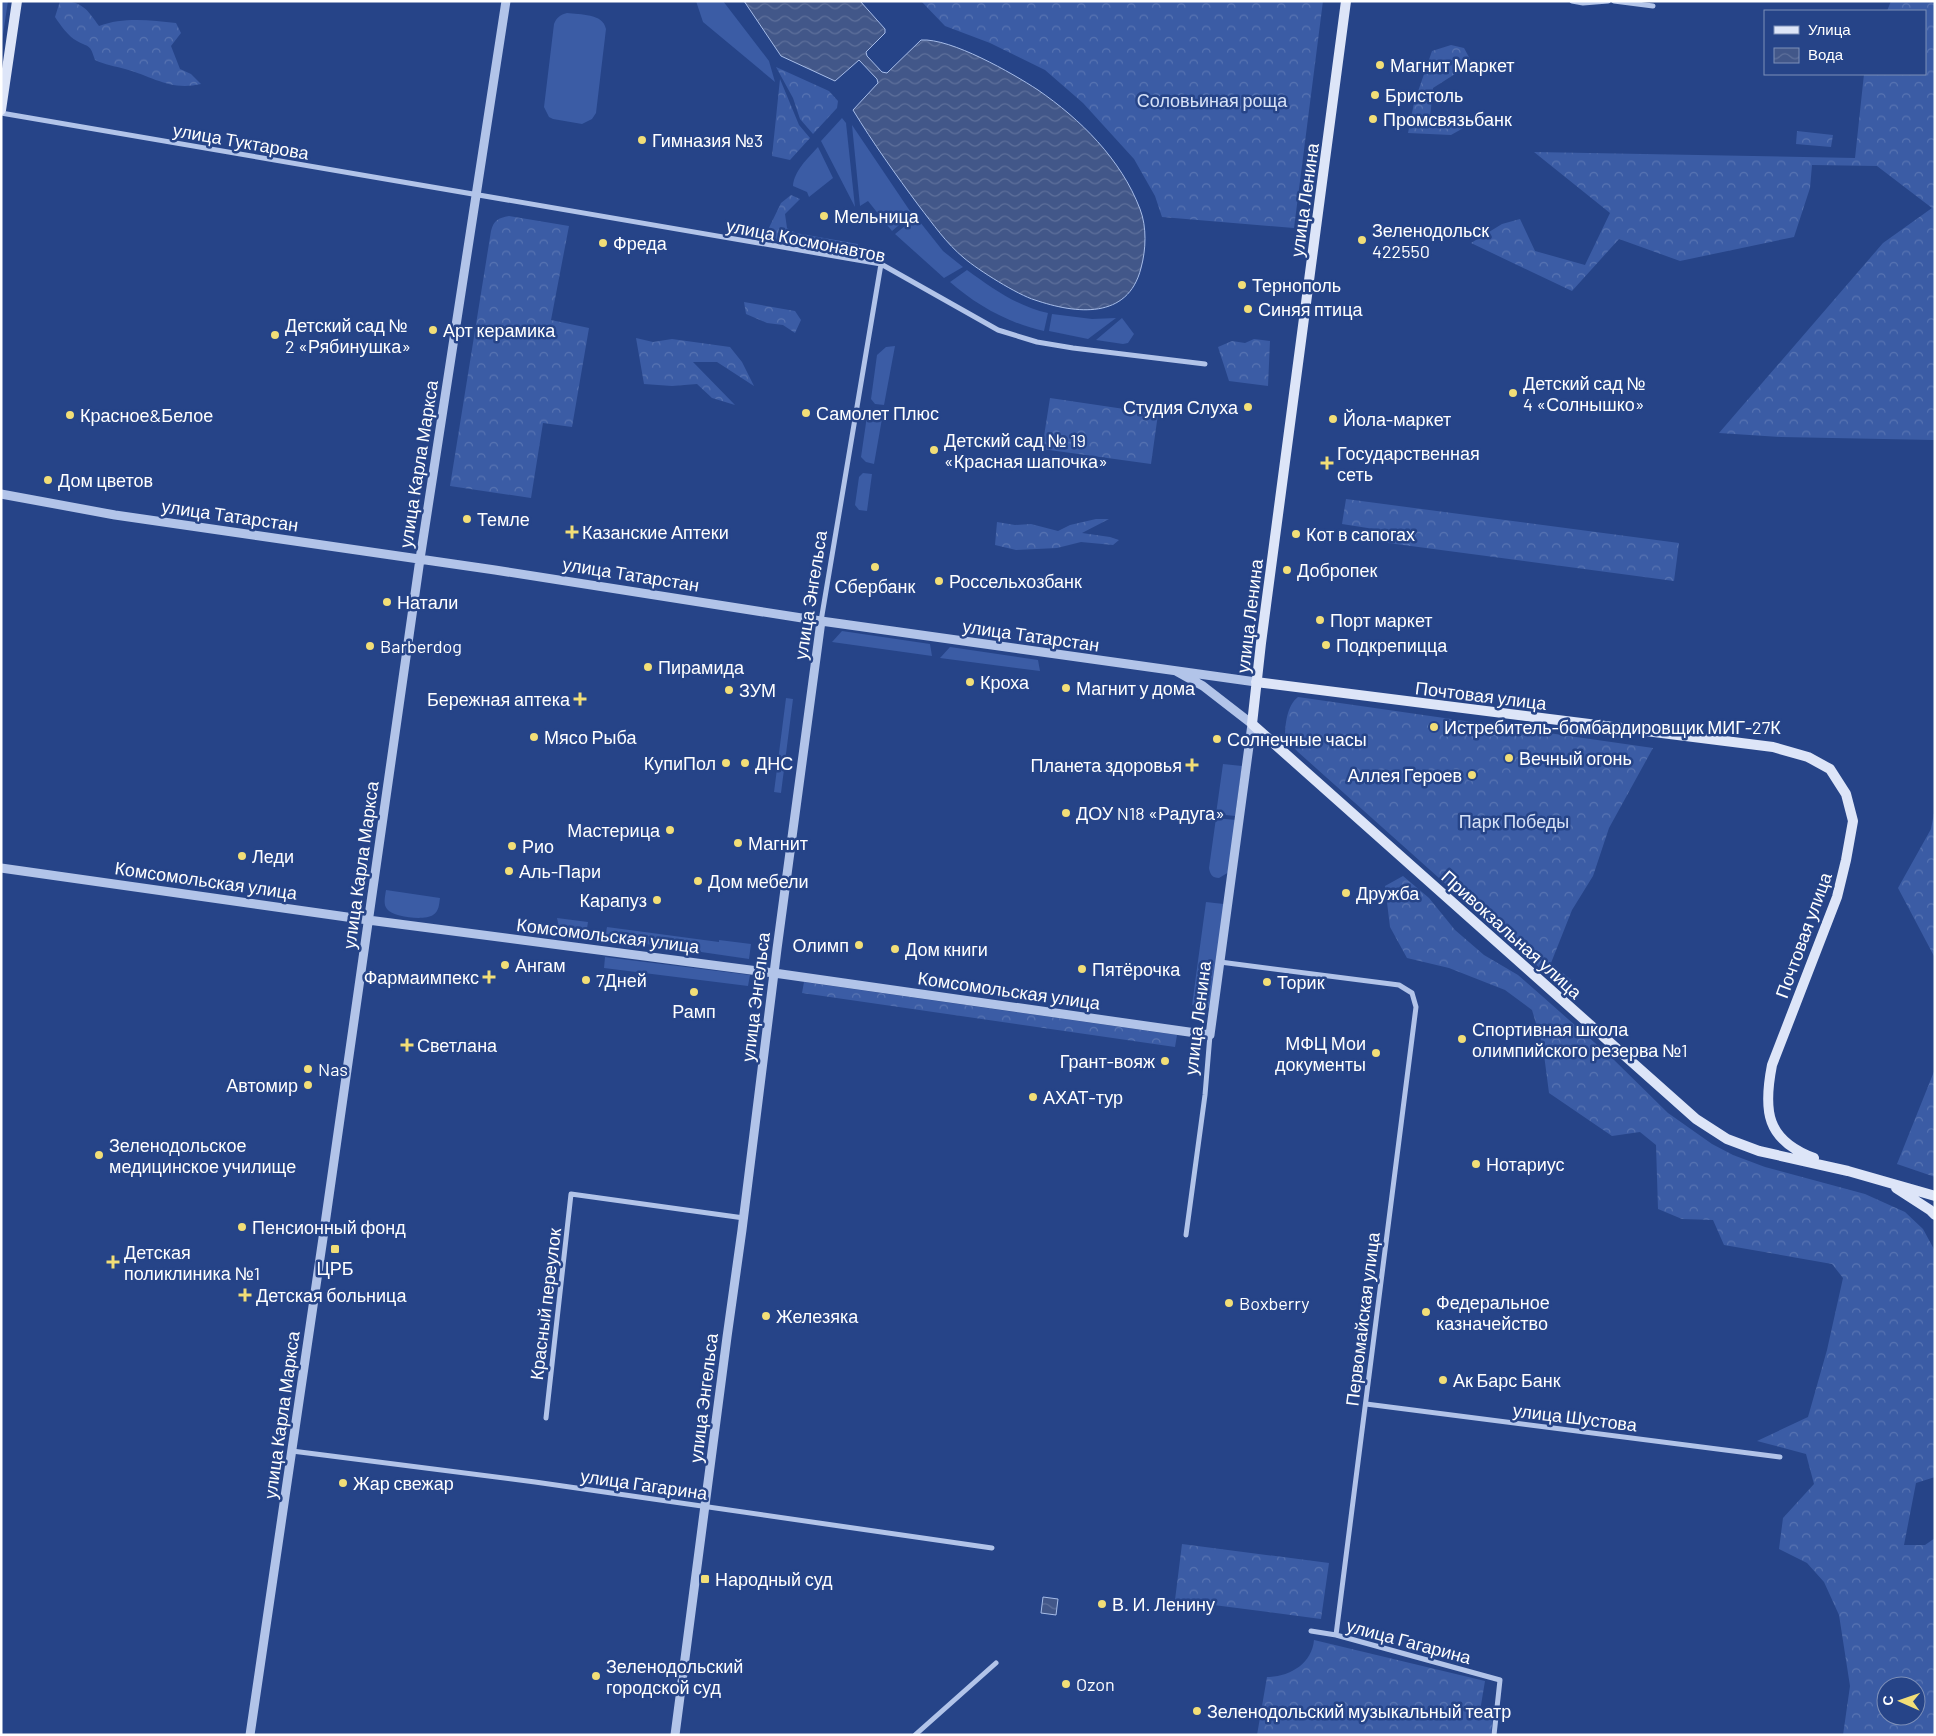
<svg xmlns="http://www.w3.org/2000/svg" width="1936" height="1736" font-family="Barlow,sans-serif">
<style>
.grass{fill:#3b5ca5}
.forest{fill:url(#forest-crowns);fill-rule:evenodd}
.water{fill:url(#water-waves);stroke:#a7bde9}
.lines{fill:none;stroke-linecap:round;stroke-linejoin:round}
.minor{stroke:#b2c4e9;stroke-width:5}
.tertiary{stroke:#b2c4e9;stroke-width:9}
.secondary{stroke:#dde5f8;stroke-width:10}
.poi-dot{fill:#f2de77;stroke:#264488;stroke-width:2}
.labels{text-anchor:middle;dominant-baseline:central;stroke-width:5;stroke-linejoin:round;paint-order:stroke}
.poi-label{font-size:18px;fill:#fff;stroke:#264488;text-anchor:start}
.park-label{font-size:18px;fill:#d6e1f7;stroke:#264488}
.street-label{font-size:18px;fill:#fff;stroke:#264488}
</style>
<defs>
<pattern id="forest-crowns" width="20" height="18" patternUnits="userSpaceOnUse" patternTransform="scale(1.25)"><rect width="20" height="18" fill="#3b5ca5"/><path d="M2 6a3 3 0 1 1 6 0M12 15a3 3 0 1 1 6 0" fill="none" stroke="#5874b2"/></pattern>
<pattern id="water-waves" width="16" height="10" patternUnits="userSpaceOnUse" patternTransform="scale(1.25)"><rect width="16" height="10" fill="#425789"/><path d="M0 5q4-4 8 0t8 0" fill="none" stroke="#5e709b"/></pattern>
</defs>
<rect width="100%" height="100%" fill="#264488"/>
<path class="grass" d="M 1,1 L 8,1 L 1,48 Z
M 696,1 L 723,1 L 769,61 L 775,82 L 703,22 Z
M 567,13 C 580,15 603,13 606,29 L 596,113 L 592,119 L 582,124 L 553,119 L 549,117 L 544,107 L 554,24 C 557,17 560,15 567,13 Z
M 842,118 L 846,123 L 855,207 L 821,141 Z
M 852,125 L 912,214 L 892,231 L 868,201 L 860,206 Z
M 818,147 L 833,178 L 809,197 L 807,192 L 793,186 C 794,171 808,158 818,147 Z
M 916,217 L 943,251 L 963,267 L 944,278 L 895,234 Z
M 967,270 C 992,288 1018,307 1048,313 L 1044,331 C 1010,324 976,305 950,282 Z
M 1052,314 L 1092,319 L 1116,318 L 1088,339 L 1049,331 Z
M 1122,318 L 1134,334 L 1128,343 L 1123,344 L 1096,340 Z
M 895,346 L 884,405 L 875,404 L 871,399 L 877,355 L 886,347 Z
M 872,412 L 883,413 L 874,464 L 866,462 L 861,457 L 867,416 Z
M 863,473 L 872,474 L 867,511 L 859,510 L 855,505 L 859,477 Z
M 842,631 L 930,644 L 932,656 L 832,642 Z
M 950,647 L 1038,660 L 1040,671 L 940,658 Z
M 786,698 L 793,699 L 781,793 L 774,792 Z
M 1223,764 L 1242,766 L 1235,816 L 1216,814 Z
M 1216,818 L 1236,820 L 1229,872 L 1219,878 C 1212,878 1210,874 1209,868 Z
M 386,890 L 440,898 C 439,905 439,911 433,915 C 424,921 393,917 387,909 C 383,904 385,897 386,890 Z
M 1206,902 L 1224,904 L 1210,1008 L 1192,1005 Z
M 557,918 L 588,922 L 586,935 L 560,932 Z
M 607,927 L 719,942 L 719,940 L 751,944 L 749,959 L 605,938 Z
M 605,957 L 750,975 L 748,986 L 604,968 Z"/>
<path class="forest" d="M 60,1 C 82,1 87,9 99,26 C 123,17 150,20 176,23 L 181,33 L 171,46 L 180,69 L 191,74 L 201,84 C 170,91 154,77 125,69 C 115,66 105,65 95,60 C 90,44 90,48 77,41 C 68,36 61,26 55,17 Z
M 921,1 L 1323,1 L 1294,228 L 1162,217 L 1155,196 L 1134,159 L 1083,103 L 1045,70 L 990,43 L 945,26 Z
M 1891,1 L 1935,1 L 1935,440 L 1781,437 L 1719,433 L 1883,243 L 1932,208 L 1877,166 L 1812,165 L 1810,188 L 1794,237 L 1680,261 L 1619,239 L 1572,291 L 1471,243 L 1502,224 L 1520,219 L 1535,251 L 1585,265 L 1610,213 L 1534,152 L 1855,158 L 1864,74 L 1925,74 L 1925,11 L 1887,11 Z
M 1451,45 L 1464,48 L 1470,59 L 1455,74 L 1433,88 L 1430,118 L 1467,126 L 1451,135 L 1408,133 L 1414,103 L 1432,51 Z
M 776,67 L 829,91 L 838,101 L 837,108 L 813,134 L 800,119 L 793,98 Z
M 780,79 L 799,125 L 810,138 L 790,160 L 772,156 Z
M 1797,131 L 1833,135 L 1831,147 L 1796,144 Z
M 791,195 L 800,199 L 785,214 L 787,228 L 796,233 L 858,244 L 858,251 L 848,254 L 764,238 L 781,203 Z
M 509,216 L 569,226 L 551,320 L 589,328 L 572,427 L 543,423 L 531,498 L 450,486 L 491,231 C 494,220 498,218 509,216 Z
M 744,302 L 795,311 L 801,320 L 795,333 L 783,325 L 767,323 L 746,314 Z
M 636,338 L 653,342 L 672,339 L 730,347 L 742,362 L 754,386 L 717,362 L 693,362 L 735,405 L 712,398 L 697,384 L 672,386 L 644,384 Z
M 1254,339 L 1270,341 L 1268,386 L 1229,381 L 1218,347 L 1232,341 L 1245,343 Z
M 1050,398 L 1158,414 L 1151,464 L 1042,449 Z
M 1346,499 L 1679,543 L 1674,581 L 1373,541 L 1374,529 L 1342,524 Z
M 1096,519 L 1109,519 L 1082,533 L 1110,537 L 1119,540 L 1113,545 L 1081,542 L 1057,548 L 1016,550 L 995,545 L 997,522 L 1015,525 L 1031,524 L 1058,531 L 1070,525 Z
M 1298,697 L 1653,748 L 1609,828 L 1593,876 L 1572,910 L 1551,963 L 1571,980 L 1565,994 L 1552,979 L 1298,752 L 1285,738 C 1285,725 1287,705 1298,697 Z
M 1935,808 L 1935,958 L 1898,888 L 1931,829 Z
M 1403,876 L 1429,898 L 1455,930 L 1484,955 L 1518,975 L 1542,996 L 1612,1058 L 1668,1113 L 1712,1144 L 1733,1155 L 1765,1167 L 1865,1194 L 1905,1212 L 1923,1229 L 1935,1251 L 1935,1477 L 1916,1483 L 1904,1545 L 1925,1545 L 1935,1538 L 1935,1735 L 1843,1735 L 1850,1686 L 1839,1615 L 1824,1582 L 1807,1563 L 1779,1549 L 1783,1518 L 1814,1484 L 1806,1454 L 1757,1441 L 1808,1417 L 1827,1350 L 1843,1278 L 1832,1264 L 1724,1245 L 1713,1220 L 1682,1219 L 1658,1209 L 1656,1145 L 1640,1132 L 1612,1136 L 1549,1093 L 1543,1047 L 1532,1010 L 1505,990 L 1449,968 L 1407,958 L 1390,927 L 1385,886 ZM 1886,1686 L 1916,1686 L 1916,1716 L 1886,1716 Z
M 804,982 L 1177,1035 L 1175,1047 L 802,993 Z
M 1935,1069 L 1935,1177 L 1897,1164 Z
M 1182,1544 L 1329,1563 L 1321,1619 L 1175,1600 Z
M 1314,1640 L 1485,1681 L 1479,1717 L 1493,1718 L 1491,1735 L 1257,1735 L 1267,1677 C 1289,1677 1312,1664 1314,1640 Z"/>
<path class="water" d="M 744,1 L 860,1 L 885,29 L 885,33 L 866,52 L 867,56 L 882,72 L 887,73 L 921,40 C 951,38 1012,73 1038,90 C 1080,119 1121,159 1140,209 C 1147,227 1146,250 1141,268 C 1128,320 1076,314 1035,300 C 1018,295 978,270 964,258 C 946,243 933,224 919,206 C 896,175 873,143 853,110 L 878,83 L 877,79 L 859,60 L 835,81 L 781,56 Z
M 1043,1597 L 1058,1599 L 1056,1615 L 1041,1613 Z"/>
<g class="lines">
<path class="minor" d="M 1572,1 L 1583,3 L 1608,1
M 1614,1 L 1653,6
M 1,113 L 881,264 L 998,330 L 1037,342 L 1073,348 L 1205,364
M 821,621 L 881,264
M 1220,962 L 1399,985 L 1412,993 L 1416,1007 L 1336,1635
M 1186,1235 L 1205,1095 L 1210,1035
M 1366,1404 L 1780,1457
M 546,1418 L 571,1194 L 744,1218
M 292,1451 L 535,1482 L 992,1548
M 1311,1631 L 1336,1635 L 1500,1680 L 1494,1735
M 915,1735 L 996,1663"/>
<path class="tertiary" d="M 1,494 L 115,515 L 495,570 L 821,621 L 1256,682
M 1,868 L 368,920 L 774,973 L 1210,1035 L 1252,724 L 1203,686 L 1176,671
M 250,1735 L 323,1238 L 420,559 L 506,1
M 675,1735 L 727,1337 L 742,1230 L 777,949 L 821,621"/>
<path class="secondary" d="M 1346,1 L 1261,643 L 1252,724 L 1696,1119 L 1727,1139 L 1759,1151 L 1848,1171 L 1935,1196
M 1,110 L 17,1
M 1256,682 L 1773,747 L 1808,757 L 1830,769 L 1846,794 L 1853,821 L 1846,860 L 1837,897 L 1772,1065 C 1763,1111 1766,1140 1814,1158
M 1896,1188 L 1930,1210 L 1935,1215"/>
</g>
<g class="poi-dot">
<circle cx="1380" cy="65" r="5"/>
<circle cx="1375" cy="95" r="5"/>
<circle cx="1373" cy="119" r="5"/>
<circle cx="642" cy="140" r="5"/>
<circle cx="824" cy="216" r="5"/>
<circle cx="1362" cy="240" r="5"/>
<circle cx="603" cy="243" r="5"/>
<circle cx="1242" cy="285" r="5"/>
<circle cx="1248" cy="309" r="5"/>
<circle cx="433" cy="330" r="5"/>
<circle cx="275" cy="335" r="5"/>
<circle cx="1513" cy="393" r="5"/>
<circle cx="1248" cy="407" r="5"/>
<circle cx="806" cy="413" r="5"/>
<circle cx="70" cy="415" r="5"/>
<circle cx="1333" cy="419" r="5"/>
<circle cx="934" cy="450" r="5"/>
<path d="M1324.5 455.5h5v5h5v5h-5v5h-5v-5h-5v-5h5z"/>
<circle cx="48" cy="480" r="5"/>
<circle cx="467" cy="519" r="5"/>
<path d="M569.5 524.5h5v5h5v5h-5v5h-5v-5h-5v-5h5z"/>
<circle cx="1296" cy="534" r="5"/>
<circle cx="875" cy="567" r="5"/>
<circle cx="1287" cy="570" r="5"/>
<circle cx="939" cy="581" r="5"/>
<circle cx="387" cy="602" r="5"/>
<circle cx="1320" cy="620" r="5"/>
<circle cx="1326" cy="645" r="5"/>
<circle cx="370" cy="646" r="5"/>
<circle cx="648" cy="667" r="5"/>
<circle cx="970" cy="682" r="5"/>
<circle cx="1066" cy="688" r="5"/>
<circle cx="729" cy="690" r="5"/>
<path d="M577.5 691.5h5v5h5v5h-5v5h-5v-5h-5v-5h5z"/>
<circle cx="1434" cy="727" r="5"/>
<circle cx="534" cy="737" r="5"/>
<circle cx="1217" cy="739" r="5"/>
<circle cx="1509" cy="758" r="5"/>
<circle cx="726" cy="763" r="5"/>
<circle cx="745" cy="763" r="5"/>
<path d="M1189.5 757.5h5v5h5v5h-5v5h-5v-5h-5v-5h5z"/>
<circle cx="1472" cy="775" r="5"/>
<circle cx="1066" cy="813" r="5"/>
<circle cx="670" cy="830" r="5"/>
<circle cx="738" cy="843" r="5"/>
<circle cx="512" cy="846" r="5"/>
<circle cx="242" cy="856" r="5"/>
<circle cx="509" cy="871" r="5"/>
<circle cx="698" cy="881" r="5"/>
<circle cx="1346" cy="893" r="5"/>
<circle cx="657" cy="900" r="5"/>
<circle cx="859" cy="945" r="5"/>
<circle cx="895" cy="949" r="5"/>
<circle cx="505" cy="965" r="5"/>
<circle cx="1082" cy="969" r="5"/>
<path d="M486.5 969.5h5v5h5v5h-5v5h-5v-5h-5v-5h5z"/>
<circle cx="586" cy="980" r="5"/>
<circle cx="1267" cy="982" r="5"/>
<circle cx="694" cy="992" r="5"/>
<circle cx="1462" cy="1039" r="5"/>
<path d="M404.5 1037.5h5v5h5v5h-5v5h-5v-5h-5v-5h5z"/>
<circle cx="1376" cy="1053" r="5"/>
<circle cx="1165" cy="1061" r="5"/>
<circle cx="308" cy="1069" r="5"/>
<circle cx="308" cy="1085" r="5"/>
<circle cx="1033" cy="1097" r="5"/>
<circle cx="99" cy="1155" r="5"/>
<circle cx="1476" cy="1164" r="5"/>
<circle cx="242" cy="1227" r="5"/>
<rect x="330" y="1244" width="10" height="10" rx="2.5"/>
<path d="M110.5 1254.5h5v5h5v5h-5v5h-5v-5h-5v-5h5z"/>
<path d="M242.5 1287.5h5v5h5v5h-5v5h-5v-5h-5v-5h5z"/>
<circle cx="1229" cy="1303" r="5"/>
<circle cx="1426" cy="1312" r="5"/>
<circle cx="766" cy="1316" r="5"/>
<circle cx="1443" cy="1380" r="5"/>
<circle cx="343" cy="1483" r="5"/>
<rect x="700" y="1574" width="10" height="10" rx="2.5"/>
<circle cx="1102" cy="1604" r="5"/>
<circle cx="596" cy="1676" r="5"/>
<circle cx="1066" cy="1684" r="5"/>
<circle cx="1197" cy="1711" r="5"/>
</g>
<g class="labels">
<g class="poi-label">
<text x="1390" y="65">Магнит Маркет</text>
<text x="1385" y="95">Бристоль</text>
<text x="1383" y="119">Промсвязьбанк</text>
<text x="652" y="140">Гимназия №3</text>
<text x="834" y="216">Мельница</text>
<text x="1372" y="230">Зеленодольск<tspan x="1372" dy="21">422550</tspan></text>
<text x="613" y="243">Фреда</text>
<text x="1252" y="285">Тернополь</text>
<text x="1258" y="309">Синяя птица</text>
<text x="285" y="325">Детский сад №<tspan x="285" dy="21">2 «Рябинушка»</tspan></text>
<text x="443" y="330">Арт керамика</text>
<text x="1523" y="383">Детский сад №<tspan x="1523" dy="21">4 «Солнышко»</tspan></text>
<text x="1238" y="407" text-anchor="end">Студия Слуха</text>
<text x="816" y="413">Самолет Плюс</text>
<text x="80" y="415">Красное&amp;Белое</text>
<text x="1343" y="419">Йола-маркет</text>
<text x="944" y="440">Детский сад № 19<tspan x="944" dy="21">«Красная шапочка»</tspan></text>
<text x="1337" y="453">Государственная<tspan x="1337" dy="21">сеть</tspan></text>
<text x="58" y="480">Дом цветов</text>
<text x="477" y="519">Темле</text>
<text x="582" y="532">Казанские Аптеки</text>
<text x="1306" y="534">Кот в сапогах</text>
<text x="1297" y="570">Добропек</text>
<text x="949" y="581">Россельхозбанк</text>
<text x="875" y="586" text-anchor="middle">Сбербанк</text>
<text x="397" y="602">Натали</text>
<text x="1330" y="620">Порт маркет</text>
<text x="1336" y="645">Подкрепицца</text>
<text x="380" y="646">Barberdog</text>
<text x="658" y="667">Пирамида</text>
<text x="980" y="682">Кроха</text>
<text x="1076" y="688">Магнит у дома</text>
<text x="739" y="690">ЗУМ</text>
<text x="570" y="699" text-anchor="end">Бережная аптека</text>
<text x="1444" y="727">Истребитель-бомбардировщик МИГ-27К</text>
<text x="544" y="737">Мясо Рыба</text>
<text x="1227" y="739">Солнечные часы</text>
<text x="1519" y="758">Вечный огонь</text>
<text x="716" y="763" text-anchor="end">КупиПол</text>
<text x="755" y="763">ДНС</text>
<text x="1182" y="765" text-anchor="end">Планета здоровья</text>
<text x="1462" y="775" text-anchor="end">Аллея Героев</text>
<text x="1076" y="813">ДОУ N18 «Радуга»</text>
<text x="660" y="830" text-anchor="end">Мастерица</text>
<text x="748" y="843">Магнит</text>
<text x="522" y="846">Рио</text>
<text x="252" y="856">Леди</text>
<text x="519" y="871">Аль-Пари</text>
<text x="708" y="881">Дом мебели</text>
<text x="1356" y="893">Дружба</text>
<text x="647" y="900" text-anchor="end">Карапуз</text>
<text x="849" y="945" text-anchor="end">Олимп</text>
<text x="905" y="949">Дом книги</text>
<text x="515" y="965">Ангам</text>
<text x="1092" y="969">Пятёрочка</text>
<text x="479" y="977" text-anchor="end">Фармаимпекс</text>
<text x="596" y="980">7Дней</text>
<text x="1277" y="982">Торик</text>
<text x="694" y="1011" text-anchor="middle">Рамп</text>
<text x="1472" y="1029">Спортивная школа<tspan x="1472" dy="21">олимпийского резерва №1</tspan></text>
<text x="1366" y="1043" text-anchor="end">МФЦ Мои<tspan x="1366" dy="21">документы</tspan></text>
<text x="417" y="1045">Светлана</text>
<text x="1155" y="1061" text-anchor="end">Грант-вояж</text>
<text x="318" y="1069">Nas</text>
<text x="298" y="1085" text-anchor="end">Автомир</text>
<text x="1043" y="1097">АХАТ-тур</text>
<text x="109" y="1145">Зеленодольское<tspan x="109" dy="21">медицинское училище</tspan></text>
<text x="1486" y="1164">Нотариус</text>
<text x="252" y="1227">Пенсионный фонд</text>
<text x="124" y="1252">Детская<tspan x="124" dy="21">поликлиника №1</tspan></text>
<text x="335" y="1268" text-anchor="middle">ЦРБ</text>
<text x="256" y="1295">Детская больница</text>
<text x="1436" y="1302">Федеральное<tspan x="1436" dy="21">казначейство</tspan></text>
<text x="1239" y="1303">Boxberry</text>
<text x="776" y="1316">Железяка</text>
<text x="1453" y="1380">Ак Барс Банк</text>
<text x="353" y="1483">Жар свежар</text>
<text x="715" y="1579">Народный суд</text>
<text x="1112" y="1604">В. И. Ленину</text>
<text x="606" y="1666">Зеленодольский<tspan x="606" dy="21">городской суд</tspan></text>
<text x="1076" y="1684">Ozon</text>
<text x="1207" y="1711">Зеленодольский музыкальный театр</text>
</g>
<g class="park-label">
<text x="1212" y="100">Соловьиная роща</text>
<text x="1514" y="821">Парк Победы</text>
</g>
<g class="street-label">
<text transform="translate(241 141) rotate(10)">улица Туктарова</text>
<text transform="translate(1304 200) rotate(-82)">улица Ленина</text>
<text transform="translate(806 240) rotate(11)">улица Космонавтов</text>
<text transform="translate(418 464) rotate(-81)">улица Карла Маркса</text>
<text transform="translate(230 515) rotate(8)">улица Татарстан</text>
<text transform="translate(631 574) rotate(9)">улица Татарстан</text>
<text transform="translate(810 595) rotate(-81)">улица Энгельса</text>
<text transform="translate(1249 616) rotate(-83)">улица Ленина</text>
<text transform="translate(1031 635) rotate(8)">улица Татарстан</text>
<text transform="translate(1481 695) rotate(7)">Почтовая улица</text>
<text transform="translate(360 865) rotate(-82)">улица Карла Маркса</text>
<text transform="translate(206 880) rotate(8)">Комсомольская улица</text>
<text transform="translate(1512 934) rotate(42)">Привокзальная улица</text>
<text transform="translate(608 935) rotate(7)">Комсомольская улица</text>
<text transform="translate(1803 935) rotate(-70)">Почтовая улица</text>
<text transform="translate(1009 990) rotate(8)">Комсомольская улица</text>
<text transform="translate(755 997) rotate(-83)">улица Энгельса</text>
<text transform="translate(1197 1018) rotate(-83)">улица Ленина</text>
<text transform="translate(545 1304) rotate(-83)">Красный переулок</text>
<text transform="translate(1362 1319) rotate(-83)">Первомайская улица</text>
<text transform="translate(703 1398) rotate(-83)">улица Энгельса</text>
<text transform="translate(281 1415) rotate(-82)">улица Карла Маркса</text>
<text transform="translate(1575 1417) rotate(7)">улица Шустова</text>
<text transform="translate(644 1484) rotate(8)">улица Гагарина</text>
<text transform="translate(1409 1641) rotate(15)">улица Гагарина</text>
</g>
</g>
<rect width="1936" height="1736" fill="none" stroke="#ffffff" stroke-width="5"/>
<rect x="1764" y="10" width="162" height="65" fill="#264488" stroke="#7d8fb8"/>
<rect x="1774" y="26" width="25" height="8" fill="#dde5f8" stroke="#7d8fb8"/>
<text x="1808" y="35" font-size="15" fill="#ffffff">Улица</text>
<rect x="1774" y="48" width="25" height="15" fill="url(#water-waves)" stroke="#7d8fb8"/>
<text x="1808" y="60" font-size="15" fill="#ffffff">Вода</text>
<g transform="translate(1901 1701) rotate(272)"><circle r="24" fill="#264488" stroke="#7d8fb8"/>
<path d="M0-4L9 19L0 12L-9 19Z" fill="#f2de77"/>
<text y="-8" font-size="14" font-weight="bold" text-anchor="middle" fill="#ffffff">С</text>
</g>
</svg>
